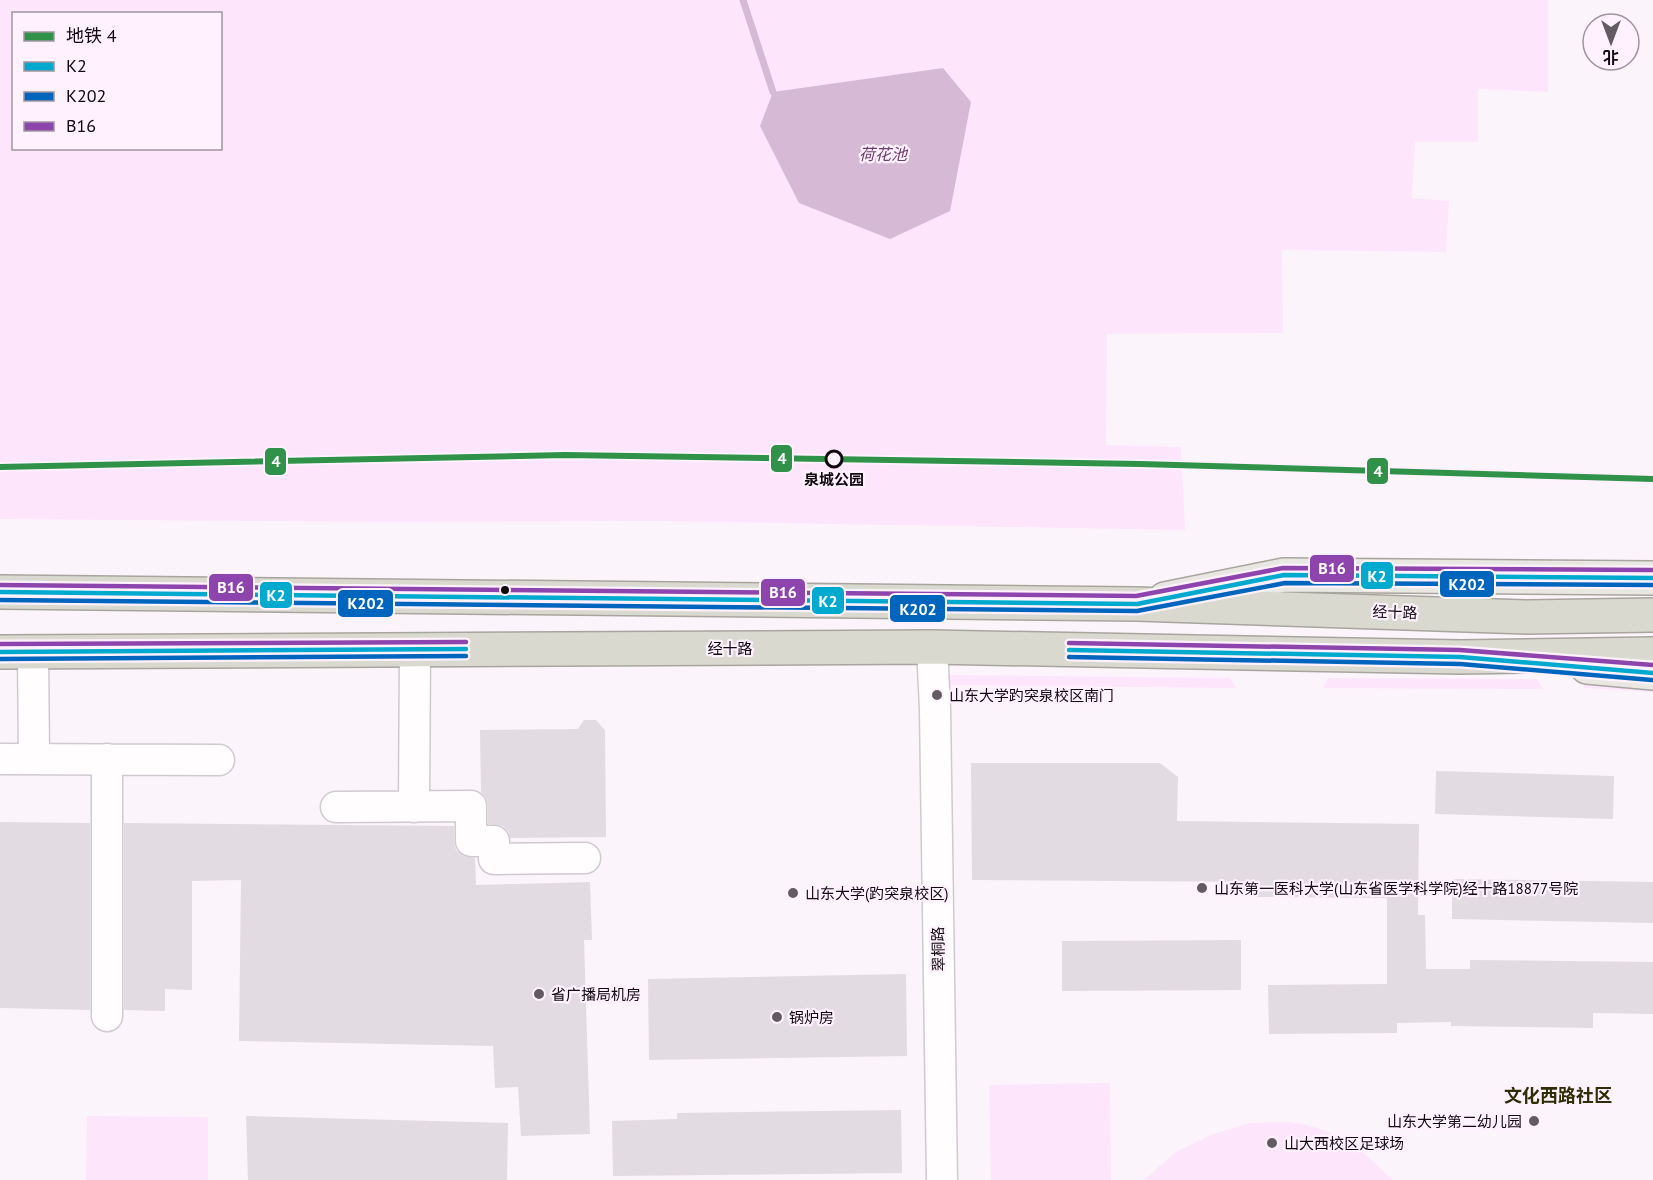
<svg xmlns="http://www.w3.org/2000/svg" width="1653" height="1180" font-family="'PT Sans','Noto Sans SC',sans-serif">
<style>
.green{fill:#fde5fc;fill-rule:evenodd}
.water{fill:#d6bad5}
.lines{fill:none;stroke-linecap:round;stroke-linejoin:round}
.stream{stroke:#d6bad5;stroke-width:7}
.building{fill:#e3dbe2}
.minor-casing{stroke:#d0c9d0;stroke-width:33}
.major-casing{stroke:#a8a59e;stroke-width:36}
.highway-casing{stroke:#a8a59e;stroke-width:36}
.minor{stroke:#fffdfe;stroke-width:30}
.major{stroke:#e8e7e2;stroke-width:33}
.highway{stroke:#d9d9d0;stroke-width:33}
.bus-1-casing{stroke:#fff1fe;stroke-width:9}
.bus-2-casing{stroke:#fff1fe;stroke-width:9}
.bus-3-casing{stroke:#fff1fe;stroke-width:9}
.bus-1{stroke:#00a9ce;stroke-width:4.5}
.bus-2{stroke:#0065bd;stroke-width:4.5}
.bus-3{stroke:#8e44ad;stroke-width:4.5}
.metro-1-casing{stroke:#fff1fe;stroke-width:10}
.metro-1{stroke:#2f9248;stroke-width:6}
.stop-dot{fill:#fff1fe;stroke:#100910;stroke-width:3}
.bus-dot{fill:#100910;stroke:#fff1fe;stroke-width:2}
.poi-dot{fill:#635b62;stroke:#fff1fe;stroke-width:2}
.labels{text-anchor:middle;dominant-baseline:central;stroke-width:4.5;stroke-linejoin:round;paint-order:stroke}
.stop-label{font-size:15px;font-weight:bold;fill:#100910;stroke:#fff1fe}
.street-label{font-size:15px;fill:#100910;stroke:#fff1fe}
.poi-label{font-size:15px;fill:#100910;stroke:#fff1fe;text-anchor:start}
.water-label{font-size:16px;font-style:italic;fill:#6e3e6e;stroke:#fff1fe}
.quarter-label{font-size:18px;font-weight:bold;fill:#2d2e04;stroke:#fff1fe}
.line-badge{stroke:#fff1fe;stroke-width:2}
.badge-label{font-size:16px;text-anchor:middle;font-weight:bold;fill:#fff}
</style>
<rect width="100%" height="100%" fill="#fcf4fb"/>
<path class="green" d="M 0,0 L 1548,0 L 1548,92 L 1478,89 L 1478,142 L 1415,142 L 1412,198 L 1449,201 L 1446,252 L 1282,250 L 1283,333 L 1107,334 L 1106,445 L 1181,447 L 1185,530 L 656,521 L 397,522 L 0,519 ZM 14,14 L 220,14 L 220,148 L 14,148 Z
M 945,675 L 1230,678 L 1236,688 L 945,685 Z
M 1328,678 L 1537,679 L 1543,689 L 1323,688 Z
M 1585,678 L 1653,683 L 1653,692 L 1584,688 Z
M 1110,1083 L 1111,1180 L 991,1180 L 989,1085 Z
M 87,1116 L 208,1117 L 208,1180 L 86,1180 Z
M 1249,1123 C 1264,1123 1282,1120 1296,1123 C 1340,1131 1362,1149 1392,1180 L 1144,1180 L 1176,1152 L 1211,1135 Z"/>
<path class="water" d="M 943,68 L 971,102 L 950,211 L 890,239 L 799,203 L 760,126 L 773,92 Z"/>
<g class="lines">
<path class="stream" d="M 743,0 L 773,92"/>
</g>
<path class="building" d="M 584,720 L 596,720 L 605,730 L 606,837 L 510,838 L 509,832 L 503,826 L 488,824 L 488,805 L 486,798 L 481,792 L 480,730 L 578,729 Z
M 971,763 L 1160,763 L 1178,777 L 1177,821 L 1419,824 L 1418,915 L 1425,915 L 1426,969 L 1470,969 L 1470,960 L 1653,962 L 1653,1014 L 1593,1013 L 1593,1028 L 1451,1026 L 1451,1022 L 1397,1023 L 1397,1033 L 1269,1034 L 1268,985 L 1387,984 L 1387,898 L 1256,897 L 1255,882 L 972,880 Z
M 1436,771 L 1614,776 L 1613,819 L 1435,814 Z
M 0,822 L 90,823 L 90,1010 L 0,1008 Z
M 124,823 L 454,826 L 454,841 L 456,850 L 463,856 L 475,858 L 476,885 L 590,882 L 592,940 L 584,940 L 590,1134 L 521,1136 L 518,1087 L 495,1088 L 493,1046 L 239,1041 L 241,880 L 192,881 L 192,990 L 165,989 L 165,1011 L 124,1010 Z
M 1452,879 L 1653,882 L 1653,923 L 1452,919 Z
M 1241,940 L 1241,990 L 1062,991 L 1062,941 Z
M 906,974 L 907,1056 L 649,1060 L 648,979 Z
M 901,1110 L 902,1173 L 613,1176 L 612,1121 L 677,1119 L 677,1113 Z
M 246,1116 L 508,1123 L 507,1180 L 248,1180 Z"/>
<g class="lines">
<defs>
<path id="minor" d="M 932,647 L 935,709 L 942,1180
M 33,652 L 34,759
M 0,759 L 219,760
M 336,807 L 471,806 L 471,841 L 494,841 L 494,859 L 585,858
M 414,807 L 415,649
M 107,1016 L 107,759"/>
<path id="major" d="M 1165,599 L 1284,575 L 1653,578
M 1587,667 L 1653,673"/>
<path id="highway" d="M 0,592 L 1137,604 L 1527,617 L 1653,615
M 0,652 L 932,647 L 1460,657 L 1653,654"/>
</defs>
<use href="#minor" class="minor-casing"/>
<use href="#major" class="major-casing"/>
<use href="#highway" class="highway-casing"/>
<use href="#minor" class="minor"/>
<use href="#major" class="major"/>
<use href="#highway" class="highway"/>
<defs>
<path id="bus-1" d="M 0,592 L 1137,604 L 1284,575 L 1653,578
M 1069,650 L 1460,657 L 1653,673
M 0,652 L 466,649"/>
<path id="bus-2" d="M 0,600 L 1137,611 L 1285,583 L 1653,585
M 1069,657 L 1460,664 L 1652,680
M 0,659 L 466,656"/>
<path id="bus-3" d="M 0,585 L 1136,596 L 1283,568 L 1653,570
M 1069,643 L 1460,650 L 1653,665
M 0,644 L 466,642"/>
</defs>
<use href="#bus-1" class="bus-1-casing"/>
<use href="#bus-2" class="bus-2-casing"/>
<use href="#bus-3" class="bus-3-casing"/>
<use href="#bus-1" class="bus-1"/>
<use href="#bus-2" class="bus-2"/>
<use href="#bus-3" class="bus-3"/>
<defs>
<path id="metro-1" d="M 0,467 L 565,455 L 1140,464 L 1653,479"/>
</defs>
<use href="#metro-1" class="metro-1-casing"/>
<use href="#metro-1" class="metro-1"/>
</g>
<circle class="stop-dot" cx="834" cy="459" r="8"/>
<circle class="bus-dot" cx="505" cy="590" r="5"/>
<g class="poi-dot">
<circle cx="937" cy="695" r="6"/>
<circle cx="1202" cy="888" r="6"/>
<circle cx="793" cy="893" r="6"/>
<circle cx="539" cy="994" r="6"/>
<circle cx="777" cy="1017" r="6"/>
<circle cx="1534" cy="1121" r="6"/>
<circle cx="1272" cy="1143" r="6"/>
</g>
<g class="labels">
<g class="stop-label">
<text x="834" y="479">泉城公园</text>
</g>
<g class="street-label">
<text transform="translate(1395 612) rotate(2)">经十路</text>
<text x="730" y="648">经十路</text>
<text transform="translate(938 949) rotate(-91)">翠桐路</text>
</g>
<g class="poi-label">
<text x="949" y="695">山东大学趵突泉校区南门</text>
<text x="1214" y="888">山东第一医科大学(山东省医学科学院)经十路18877号院</text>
<text x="805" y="893">山东大学(趵突泉校区)</text>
<text x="551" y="994">省广播局机房</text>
<text x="789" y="1017">锅炉房</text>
<text x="1522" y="1121" text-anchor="end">山东大学第二幼儿园</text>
<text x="1284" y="1143">山大西校区足球场</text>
</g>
<g class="water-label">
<text x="883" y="154">荷花池</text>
</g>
<g class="quarter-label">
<text x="1558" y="1095">文化西路社区</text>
</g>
</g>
<g class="line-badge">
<rect x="770" y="444" width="23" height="29" rx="6" fill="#2f9248"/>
<rect x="264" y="447" width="23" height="29" rx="6" fill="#2f9248"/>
<rect x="1366" y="457" width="23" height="28" rx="6" fill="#2f9248"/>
<rect x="1309" y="554" width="46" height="29" rx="6" fill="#8e44ad"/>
<rect x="1360" y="561" width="34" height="29" rx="6" fill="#00a9ce"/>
<rect x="1439" y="570" width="56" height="28" rx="6" fill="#0065bd"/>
<rect x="208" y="573" width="46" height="29" rx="6" fill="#8e44ad"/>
<rect x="760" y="578" width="46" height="29" rx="6" fill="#8e44ad"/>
<rect x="259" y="581" width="34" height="28" rx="6" fill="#00a9ce"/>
<rect x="811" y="586" width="34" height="29" rx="6" fill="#00a9ce"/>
<rect x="337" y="589" width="57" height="29" rx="6" fill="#0065bd"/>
<rect x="889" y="594" width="57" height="29" rx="6" fill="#0065bd"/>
</g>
<g class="badge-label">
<text x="782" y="464">4</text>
<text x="276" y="467">4</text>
<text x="1378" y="477">4</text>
<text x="1332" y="574">B16</text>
<text x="1377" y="582">K2</text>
<text x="1467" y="590">K202</text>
<text x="231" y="593">B16</text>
<text x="783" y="598">B16</text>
<text x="276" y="601">K2</text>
<text x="828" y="607">K2</text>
<text x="366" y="609">K202</text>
<text x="918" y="615">K202</text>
</g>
<rect x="12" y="12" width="210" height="138" fill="#fff1fe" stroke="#9f949f" stroke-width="1.5"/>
<rect x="24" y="32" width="30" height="9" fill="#2f9248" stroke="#9f949f" stroke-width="1.5"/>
<text x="66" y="42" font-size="18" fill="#100910">地铁 4</text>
<rect x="24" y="62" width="30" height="9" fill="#00a9ce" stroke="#9f949f" stroke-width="1.5"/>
<text x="66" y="72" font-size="18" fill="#100910">K2</text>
<rect x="24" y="92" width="30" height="9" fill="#0065bd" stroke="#9f949f" stroke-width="1.5"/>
<text x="66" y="102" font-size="18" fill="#100910">K202</text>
<rect x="24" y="122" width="30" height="9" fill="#8e44ad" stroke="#9f949f" stroke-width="1.5"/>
<text x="66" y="132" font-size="18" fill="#100910">B16</text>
<g transform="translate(1611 42) rotate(180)"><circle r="28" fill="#fff1fe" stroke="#9f949f" stroke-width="1.5"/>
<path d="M0-4.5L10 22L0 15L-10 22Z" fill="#635b62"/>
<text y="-9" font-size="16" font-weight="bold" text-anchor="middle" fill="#100910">北</text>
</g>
</svg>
